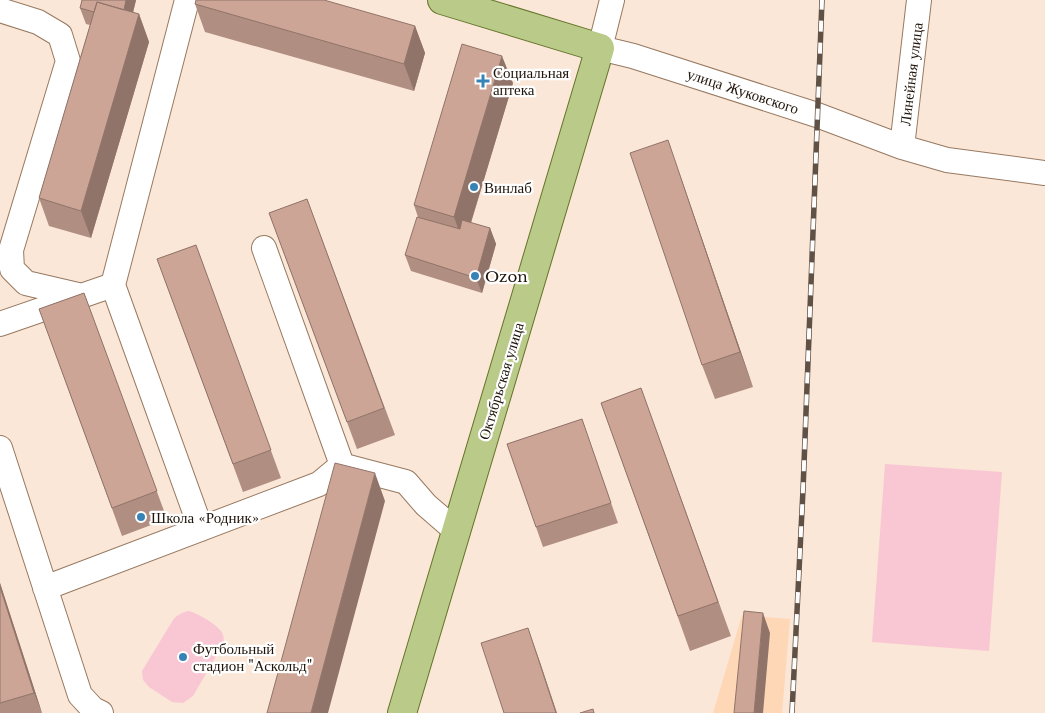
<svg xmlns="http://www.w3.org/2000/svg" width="1045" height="713" font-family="'Libre Baskerville',serif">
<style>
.built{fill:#fed7b6}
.green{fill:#f8c7d3}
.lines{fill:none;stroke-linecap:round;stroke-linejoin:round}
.minor-casing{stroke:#977960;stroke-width:26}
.major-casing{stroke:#657429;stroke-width:30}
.minor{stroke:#fff;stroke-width:24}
.major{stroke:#b9ca89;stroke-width:28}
.rail-casing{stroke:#5f5145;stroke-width:5.5}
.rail{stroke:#fff;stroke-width:4;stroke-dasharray:11;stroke-linecap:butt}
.wall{fill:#b08e81}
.shaded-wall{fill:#907469}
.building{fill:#cda596;stroke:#907469}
.poi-dot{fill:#3883b6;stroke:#fff;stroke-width:2}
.labels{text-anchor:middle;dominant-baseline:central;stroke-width:4.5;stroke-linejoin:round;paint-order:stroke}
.poi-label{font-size:15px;fill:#1f140a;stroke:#fff;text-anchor:start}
.street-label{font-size:15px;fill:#1f140a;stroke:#fff}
</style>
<rect width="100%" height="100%" fill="#fbe7d7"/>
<path class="built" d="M 742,615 L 790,619 L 782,713 L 713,713 Z"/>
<path class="green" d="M 885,464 L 1002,472 L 989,651 L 872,642 Z
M 188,611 C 196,612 216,624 221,631 C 224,635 224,639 223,644 L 193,696 L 183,703 L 172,702 L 149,687 L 143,680 L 142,671 L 173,620 C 177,615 181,613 188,611 Z"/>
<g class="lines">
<defs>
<path id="minor" d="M 612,0 L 600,48 L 633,56 L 817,115 L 902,147 L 947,160 L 1045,173
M 0,10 L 38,22 L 60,35 L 68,61 L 11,250 L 12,269 L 26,283 L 82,296
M 902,147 L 919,0
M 113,285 L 187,0
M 0,324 L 113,285 L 201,529
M 0,448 L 80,695 L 93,709 L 101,713
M 345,466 L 406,482 L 426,505 L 456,531
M 45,588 L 319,484 L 342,465 L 264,248"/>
<path id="major" d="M 402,713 L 600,48 L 442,0"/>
</defs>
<use href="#minor" class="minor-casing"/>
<use href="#major" class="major-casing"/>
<use href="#minor" class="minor"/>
<use href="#major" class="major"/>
<defs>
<path id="rail" d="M 792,713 L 803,490 L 822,0"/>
</defs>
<use href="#rail" class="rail-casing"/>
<use href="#rail" class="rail"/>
</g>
<path class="wall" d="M 82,0 L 136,0 L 133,13 L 139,14 L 149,42 L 91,238 L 49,226 L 39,198 L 90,25 L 86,24 L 80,8 Z
M 195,4 L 415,26 L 425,53 L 414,91 L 205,32 Z
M 513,83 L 471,223 L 490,228 L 496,244 L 482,293 L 411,271 L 405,255 L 418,217 L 414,205 Z
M 680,175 L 753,387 L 715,399 L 702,365 Z
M 307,199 L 395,435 L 357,449 L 269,213 Z
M 196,245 L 281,478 L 243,492 L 157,259 Z
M 84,293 L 167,519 L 122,536 L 39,309 Z
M 641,388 L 731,636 L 690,651 L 601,403 Z
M 582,419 L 618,523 L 543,547 L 507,444 Z
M 0,583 L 42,713 L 0,713 Z"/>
<path class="shaded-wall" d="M 126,0 L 136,0 L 127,36 L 121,20 Z
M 139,14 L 149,42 L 91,238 L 81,211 Z
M 415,26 L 425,53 L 414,91 L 404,64 Z
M 502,56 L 513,83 L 464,245 L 454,217 Z
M 668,140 L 680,175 L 753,387 L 740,352 Z
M 490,228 L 496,244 L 482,293 L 476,278 Z
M 375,473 L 385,501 L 328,713 L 311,713 Z
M 0,583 L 42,713 L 34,693 L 0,587 Z
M 763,613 L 770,633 L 763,713 L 754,713 Z
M 528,628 L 540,662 L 557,713 L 556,713 Z"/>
<path class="building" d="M 82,0 L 126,0 L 124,10 L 97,2 L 94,12 L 80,8 Z
M 196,0 L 324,0 L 415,26 L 404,64 L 195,4 Z
M 97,2 L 139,14 L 81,211 L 39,198 Z
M 462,44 L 502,56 L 454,217 L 414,205 Z
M 668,140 L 740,352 L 702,365 L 630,153 Z
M 307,199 L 384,408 L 347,422 L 269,213 Z
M 417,217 L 460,229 L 462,220 L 490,228 L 476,278 L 405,255 Z
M 196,245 L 271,450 L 233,464 L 157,259 Z
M 84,293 L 157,491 L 112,508 L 39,309 Z
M 641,388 L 718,602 L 678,616 L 601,403 Z
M 582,419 L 611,503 L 536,527 L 507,444 Z
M 335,463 L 375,473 L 311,713 L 267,713 Z
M 0,587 L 34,693 L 0,703 Z
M 744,611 L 763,613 L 754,713 L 734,713 Z
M 528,628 L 556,713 L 504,713 L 481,643 Z
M 593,709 L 594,713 L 580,713 Z"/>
<g class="poi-dot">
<path d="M480.5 73.5h5v5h5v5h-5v5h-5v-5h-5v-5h5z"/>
<circle cx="474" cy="187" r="5"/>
<circle cx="475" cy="276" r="5"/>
<circle cx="141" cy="517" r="5"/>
<circle cx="183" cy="657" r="5"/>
</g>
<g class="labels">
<g class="poi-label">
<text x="493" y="72">Социальная<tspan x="493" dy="17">аптека</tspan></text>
<text x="484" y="187">Винлаб</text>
<text x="485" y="276">Ozon</text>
<text x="151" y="517">Школа «Родник»</text>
<text x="193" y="648">Футбольный<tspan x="193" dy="17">стадион "Аскольд"</tspan></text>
</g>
<g class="street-label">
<text transform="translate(911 74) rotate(-83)">Линейная улица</text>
<text transform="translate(743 91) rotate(18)">улица Жуковского</text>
<text transform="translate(501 381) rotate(-73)">Октябрьская улица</text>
</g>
</g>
</svg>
